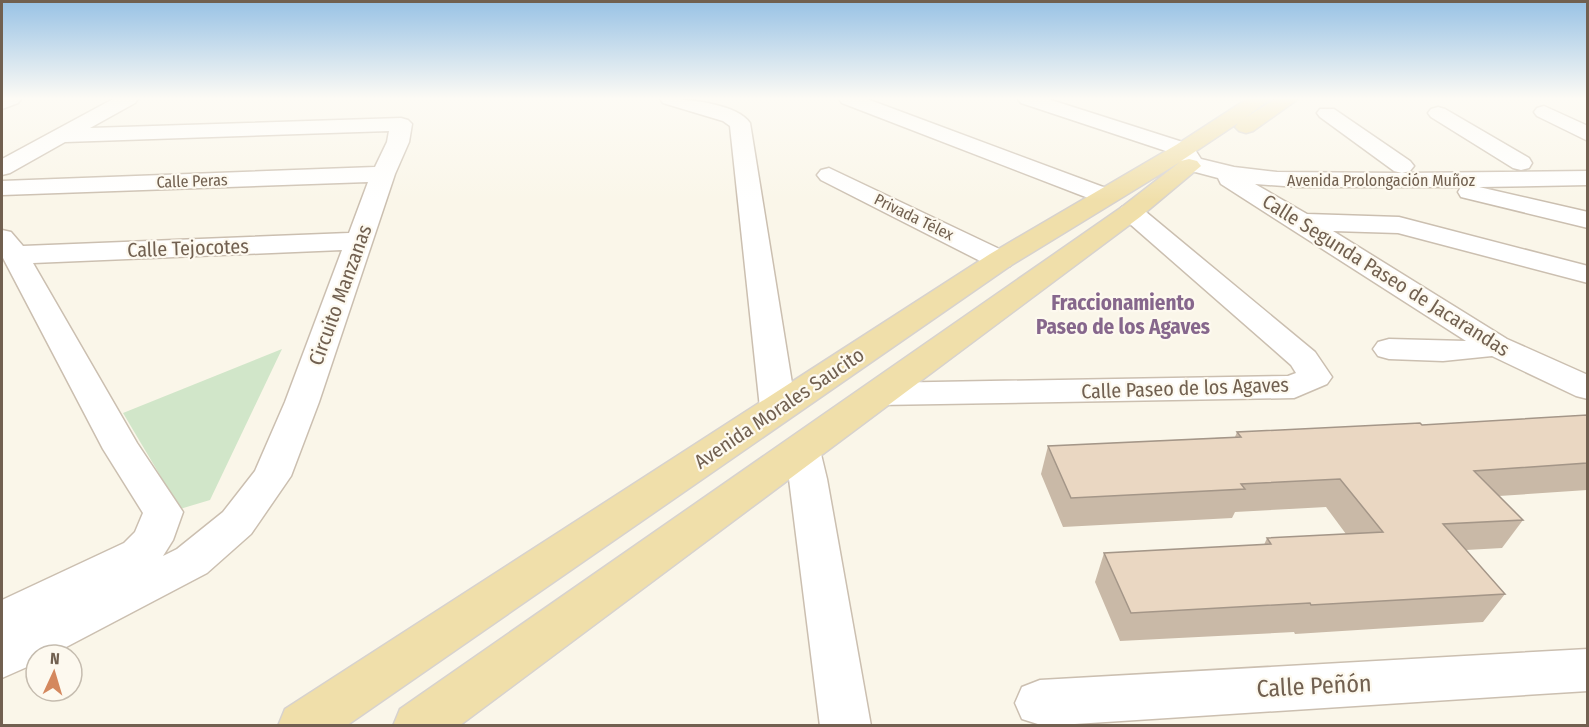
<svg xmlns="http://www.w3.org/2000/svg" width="1589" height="727" font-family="'Fira Sans Condensed',sans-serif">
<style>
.green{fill:#d1e6c9}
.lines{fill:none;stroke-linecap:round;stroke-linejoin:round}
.minor-casing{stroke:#cbbfb0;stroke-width:3}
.major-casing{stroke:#d7d2ce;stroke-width:3}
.minor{fill:#fff;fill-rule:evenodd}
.major{fill:#f0dfaa;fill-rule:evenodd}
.wall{fill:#c9b9a7}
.building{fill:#ead7c2;stroke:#a49688;stroke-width:1.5}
.labels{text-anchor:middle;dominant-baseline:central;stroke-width:4.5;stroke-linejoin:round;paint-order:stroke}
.far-street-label{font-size:16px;fill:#716050;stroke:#fdf9ef}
.street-label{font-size:20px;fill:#716050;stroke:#fdf9ef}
.neighbourhood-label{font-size:21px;font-weight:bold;fill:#86678c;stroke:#fdf9ef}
.near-street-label{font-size:24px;fill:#716050;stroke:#fdf9ef}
</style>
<rect width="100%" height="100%" fill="#faf6e9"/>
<path class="green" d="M 282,349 L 210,500 L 180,509 L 123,413 Z"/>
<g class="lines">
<defs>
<path id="minor" d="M 2,99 L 21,99 L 18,103 L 2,109 Z
M 113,99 L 138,99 L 135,103 L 90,128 L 401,118 L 408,120 L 412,124 L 409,142 L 395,174 L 319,402 L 291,476 L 251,534 L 207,573 L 51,655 L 36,655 L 36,663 L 2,678 L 2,600 L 124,543 L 135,532 L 143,513 L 103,449 L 2,256 L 2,230 L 11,232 L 23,246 L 349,233 L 368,182 L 2,195 L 2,181 L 375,167 L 387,142 L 389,131 L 65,142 L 10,173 L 2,175 L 2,159 ZM 342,250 L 285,402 L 255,471 L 223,512 L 177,549 L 163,556 L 173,540 L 183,512 L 137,443 L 33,263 Z
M 660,99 C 683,98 737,103 750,123 L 796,408 L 790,416 L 778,419 L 766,416 L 760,408 L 730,126 L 723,121 L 663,103 Z
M 839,99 L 867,99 L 1114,191 L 1117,196 L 1114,201 L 1105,203 L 1096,201 L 842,103 Z
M 1018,99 L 1048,99 L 1192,145 L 1201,159 L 1234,167 L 1277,172 L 1402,173 L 1394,171 L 1320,117 L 1317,113 L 1320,109 L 1334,109 L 1410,161 L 1414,166 L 1410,171 L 1402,173 L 1588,171 L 1588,185 L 1479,187 L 1588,212 L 1588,228 L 1461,197 L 1458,192 L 1461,187 L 1298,187 L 1255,184 L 1307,214 L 1399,217 L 1588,266 L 1588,283 L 1398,233 L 1333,231 L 1507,339 L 1588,375 L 1588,399 L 1576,396 L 1492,356 L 1443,361 L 1389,359 L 1378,356 L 1373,349 L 1378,342 L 1389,339 L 1466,341 L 1221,184 L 1218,178 L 1184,169 L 1175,154 L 1021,103 Z
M 1544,106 L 1588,126 L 1588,141 L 1537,116 L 1534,112 L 1537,108 Z
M 1438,107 L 1445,109 L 1529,158 L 1532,163 L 1529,168 L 1521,170 L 1513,168 L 1431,117 L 1428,113 L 1431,109 Z
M 829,168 L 1010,254 L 1014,260 L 1010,266 L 1000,268 L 990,266 L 821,180 L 817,175 L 821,170 Z
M 1131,204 L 1140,207 L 1315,352 L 1332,377 L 1327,384 L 1294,398 L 878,405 L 866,402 L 861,394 L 866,386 L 878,383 L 1288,376 L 1296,373 L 1291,365 L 1122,217 L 1118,212 L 1122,207 Z
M 801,437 L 814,441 L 820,450 L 827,479 L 871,726 L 820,726 L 789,479 L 782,450 L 788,441 Z
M 1588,649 L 1588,691 L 1044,726 L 1022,719 L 1015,703 L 1022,687 L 1040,680 Z"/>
<path id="major" d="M 1247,99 L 1270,99 L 1245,118 L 1275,99 L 1298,99 L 1253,131 L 1246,133 L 1239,131 L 1235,127 L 1238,123 L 1181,161 L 1189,159 L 1197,161 L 1201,166 L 1140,217 L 459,726 L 393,726 L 400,709 L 1122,207 L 1180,162 L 1010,266 L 346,726 L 278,726 L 285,709 L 990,254 L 1176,145 Z"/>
</defs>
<use href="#minor" class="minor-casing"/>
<use href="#major" class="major-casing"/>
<use href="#minor" class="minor"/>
<use href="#major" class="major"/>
</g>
<path class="wall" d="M 1587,415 L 1587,490 L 1499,496 L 1523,520 L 1502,548 L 1466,550 L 1505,594 L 1483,622 L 1295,634 L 1294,632 L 1120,641 L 1095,582 L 1104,553 L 1264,545 L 1267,538 L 1346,534 L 1326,507 L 1235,512 L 1232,518 L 1063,527 L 1041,474 L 1048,446 L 1235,437 L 1237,432 L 1422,425 Z"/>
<path class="building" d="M 1587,415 L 1587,463 L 1474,471 L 1523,520 L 1443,524 L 1505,594 L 1311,605 L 1310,603 L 1131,613 L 1104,553 L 1271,544 L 1267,538 L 1383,532 L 1340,479 L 1241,484 L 1245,489 L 1071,498 L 1048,446 L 1241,437 L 1237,432 L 1420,423 L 1422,425 Z"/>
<linearGradient id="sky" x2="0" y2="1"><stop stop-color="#98c2e5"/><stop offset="0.49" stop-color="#fdfbf5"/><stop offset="1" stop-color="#fdfbf5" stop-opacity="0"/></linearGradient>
<rect width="1589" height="201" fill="url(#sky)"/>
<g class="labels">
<g class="far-street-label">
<text x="1381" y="180">Avenida Prolongación Muñoz</text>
<text transform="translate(192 181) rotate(-2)">Calle Peras</text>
<text transform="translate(914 217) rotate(26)">Privada Télex</text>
</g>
<g class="street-label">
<text transform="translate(188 248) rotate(-2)">Calle Tejocotes</text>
<text transform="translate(1386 275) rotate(32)">Calle Segunda Paseo de Jacarandas</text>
<text transform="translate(340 295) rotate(-70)">Circuito Manzanas</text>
<text transform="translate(1185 388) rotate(-2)">Calle Paseo de los Agaves</text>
<text transform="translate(779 408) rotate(-34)">Avenida Morales Saucito</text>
</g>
<g class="neighbourhood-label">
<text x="1123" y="303">Fraccionamiento<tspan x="1123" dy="24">Paseo de los Agaves</tspan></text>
</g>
<g class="near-street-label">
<text transform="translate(1314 686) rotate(-3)">Calle Peñón</text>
</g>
</g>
<rect width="1589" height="727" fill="none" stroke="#716050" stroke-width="6"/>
<g transform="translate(54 673) rotate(4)"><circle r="28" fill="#fdf9ef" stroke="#c5bcaf" stroke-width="1.5"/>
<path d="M0-4.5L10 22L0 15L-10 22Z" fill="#d4885e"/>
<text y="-9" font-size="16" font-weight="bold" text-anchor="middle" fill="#716050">N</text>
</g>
</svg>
